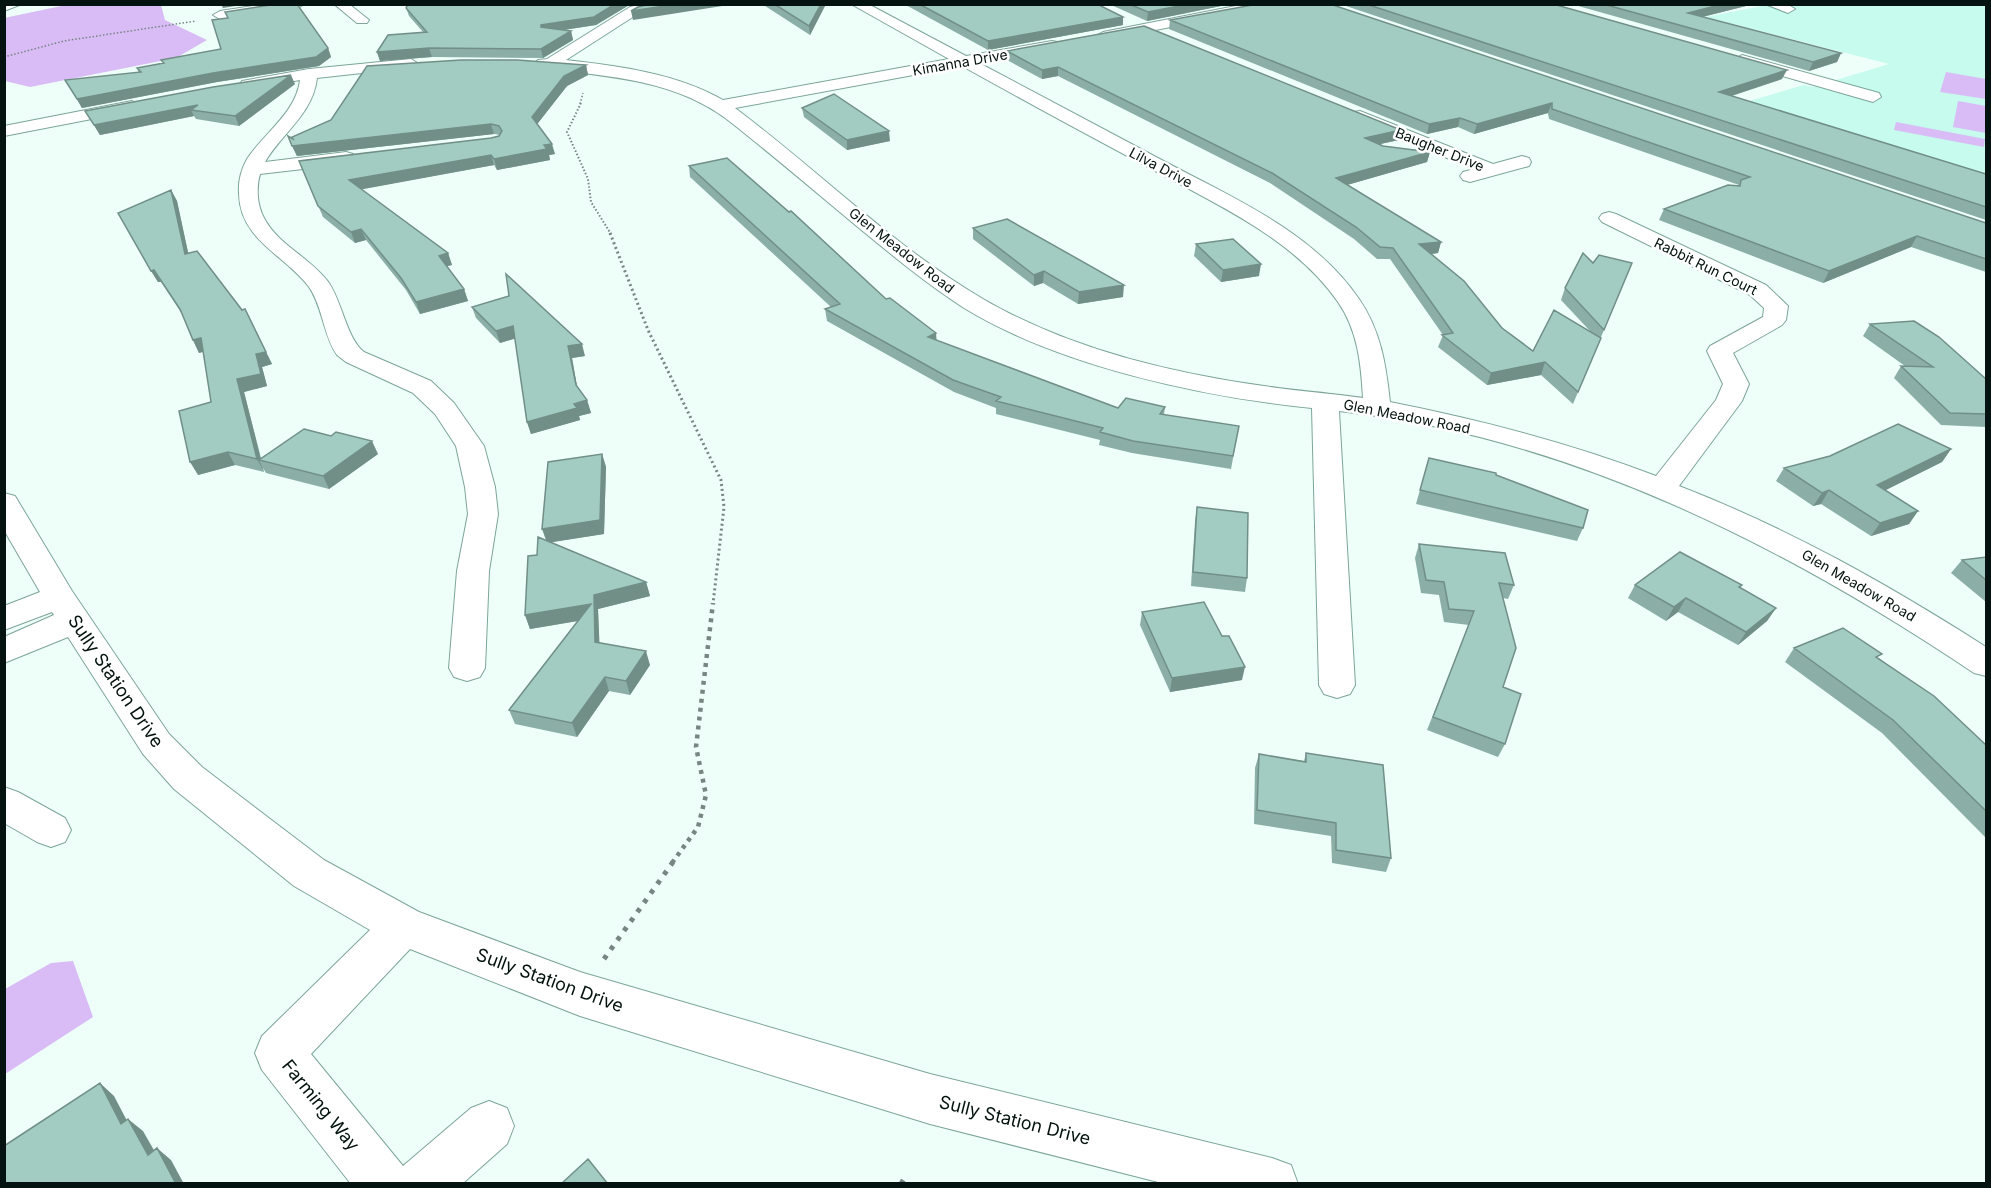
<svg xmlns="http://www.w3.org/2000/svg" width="1991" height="1188" font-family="Inter,sans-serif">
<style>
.built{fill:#c6fbed}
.green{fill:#d9bcf6}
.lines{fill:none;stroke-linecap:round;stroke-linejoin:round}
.minor-casing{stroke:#7ca59a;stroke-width:2}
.major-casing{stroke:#7ca59a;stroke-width:2}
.path-far4{stroke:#768682;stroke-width:1.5;stroke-dasharray:1.5 2;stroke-linecap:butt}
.path-far3{stroke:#768682;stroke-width:2;stroke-dasharray:1.5 2;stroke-linecap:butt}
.path-far2{stroke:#768682;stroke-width:3;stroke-dasharray:2 3;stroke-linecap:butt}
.path-far1{stroke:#768682;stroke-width:4.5;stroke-dasharray:4 5;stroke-linecap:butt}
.path{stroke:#768682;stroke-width:5;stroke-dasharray:4.5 7;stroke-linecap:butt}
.minor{fill:#fff;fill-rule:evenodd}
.major{fill:#fff;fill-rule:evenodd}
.wall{fill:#8bafa6}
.shaded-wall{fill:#718f87}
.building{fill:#a2ccc1;stroke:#718f87;stroke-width:1.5}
.labels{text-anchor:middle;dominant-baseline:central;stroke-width:5;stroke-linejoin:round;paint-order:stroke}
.far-street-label{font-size:14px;fill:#04130f;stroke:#fff}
.near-street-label{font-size:18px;fill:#04130f;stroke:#fff}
</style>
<rect width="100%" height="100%" fill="#eefffa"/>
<path class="built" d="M 1772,4 L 1986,5 L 1986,175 L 1746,102 L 1804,85 L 1813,87 L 1889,64 L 1706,17 Z"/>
<path class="green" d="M 66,5 L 161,5 L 165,20 L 207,40 L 176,58 L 30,87 L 5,81 L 4,18 Z
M 1946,72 L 1986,79 L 1986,99 L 1940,92 Z
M 1958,101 L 1986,106 L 1986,133 L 1953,127 Z
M 1896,122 L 1985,139 L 1984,147 L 1894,130 Z
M 73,961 L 93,1017 L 5,1074 L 5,989 L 51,963 Z"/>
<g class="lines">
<defs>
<path id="minor" d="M 266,4 L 304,4 L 298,8 L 220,19 L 213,15 L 220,11 Z
M 334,4 L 349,4 L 369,20 L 367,23 L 357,23 Z
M 642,4 L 667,5 L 665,8 L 639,13 L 566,60 C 618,66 676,73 723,100 L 949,59 L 851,4 L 868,4 L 966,56 L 1052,41 L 1057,42 L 1059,45 L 1057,48 L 979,63 C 1038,94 1097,126 1156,157 C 1227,195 1312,230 1359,299 C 1381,331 1386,365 1390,402 C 1481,420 1570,443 1656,476 L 1716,400 L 1723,384 L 1707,351 L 1710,346 L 1763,317 L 1764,308 L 1750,295 L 1602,222 L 1599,218 L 1602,214 L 1609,212 L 1616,214 L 1766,285 L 1788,306 L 1786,320 L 1782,325 L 1733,353 L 1749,384 L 1742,401 L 1679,486 C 1788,528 1889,585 1986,647 L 1986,676 L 1974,673 C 1783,545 1570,437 1339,411 L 1355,685 L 1350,694 L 1337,698 L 1324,694 L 1319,685 L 1312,408 C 1202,397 1059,366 964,308 C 927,284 893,256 859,228 C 817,193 776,158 733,124 C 678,79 610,77 543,68 L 535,63 L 538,60 L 547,59 L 630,7 ZM 962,66 C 1023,100 1084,133 1146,166 C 1213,203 1293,237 1338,302 C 1358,331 1361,364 1363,398 C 1330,393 1297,391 1264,386 C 1169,373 1067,348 983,299 C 894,247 818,170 735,108 Z
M 1246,4 L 1276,4 L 1270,8 L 1103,40 L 1096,36 L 1103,32 Z
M 1765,4 L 1787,4 L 1795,9 L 1788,13 Z
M 1742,55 L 1879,93 L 1881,97 L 1873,102 L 1737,63 L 1734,60 Z
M 411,59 L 419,64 L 416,67 L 317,78 C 313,114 282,133 265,162 L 346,152 L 353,154 L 355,158 L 353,162 L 346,164 L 260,174 C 256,188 257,205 264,218 C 278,245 311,258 329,283 C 342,302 347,339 364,352 L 431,381 L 454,403 L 484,446 L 495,487 L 498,514 L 489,571 L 485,668 L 480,677 L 467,681 L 454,677 L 449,668 L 457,571 L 468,514 L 465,487 L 456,446 L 435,414 L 413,393 L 346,362 L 337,355 C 323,335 323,307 309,287 C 285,255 240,240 239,194 C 238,182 241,170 247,159 C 264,133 296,113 300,80 L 248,89 L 242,87 L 240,84 L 242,81 L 309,69 Z
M 132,101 L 140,106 L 138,110 L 4,136 L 4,126 Z
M 1360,111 L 1493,164 L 1522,156 L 1529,158 L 1531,162 L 1529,166 L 1470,182 L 1463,180 L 1460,176 L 1463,172 L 1474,169 L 1354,120 L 1351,116 L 1354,112 Z
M 4,493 L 15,496 L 72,591 L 169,734 L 202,767 L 324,860 L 419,912 L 580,972 L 930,1074 L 1272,1158 L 1291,1165 L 1298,1184 L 1166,1184 L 930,1124 L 580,1016 L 410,949 L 311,1054 L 403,1166 L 471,1108 L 489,1101 L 507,1108 L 514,1126 L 507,1144 L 462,1184 L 351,1184 L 262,1070 L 255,1053 L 262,1036 L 370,930 L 294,886 L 174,789 L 143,754 L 68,637 L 4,663 L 4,637 L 54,615 L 52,612 L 4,630 L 4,606 L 40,592 L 4,530 Z
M 4,787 L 18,792 L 65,818 L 71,830 L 65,842 L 51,847 L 37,842 L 4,823 Z"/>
<path id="major" d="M 4,4 L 22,4 L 4,11 Z"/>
</defs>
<use href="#minor" class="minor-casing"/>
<use href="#major" class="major-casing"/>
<path class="path-far4" d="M 4,57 L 64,41 L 196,21
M 580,104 L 583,93"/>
<path class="path-far3" d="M 581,103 L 567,132 L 588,179 L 591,202 L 611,234"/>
<path class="path-far2" d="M 610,233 L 648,330 L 721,480 L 724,507 L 713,604"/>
<path class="path-far1" d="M 672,863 L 698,827 L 706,795 L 696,747 L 713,603"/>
<path class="path" d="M 604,959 L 673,862
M 901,1184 L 906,1175"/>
<use href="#minor" class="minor"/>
<use href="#major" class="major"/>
</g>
<path class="wall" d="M 762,4 L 826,4 L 810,35 Z
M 904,4 L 1097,4 L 1123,17 L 1123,25 L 988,50 Z
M 1109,4 L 1231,4 L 1147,21 Z
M 1258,4 L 1986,223 L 1986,272 L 1911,247 L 1823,283 L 1659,220 L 1664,209 L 1738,186 L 1739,185 L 1549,119 L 1548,113 L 1474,134 L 1458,127 L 1427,134 L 1169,29 L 1170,20 Z
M 1340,4 L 1553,4 L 1782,79 L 1732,96 L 1986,174 L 1986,220 Z
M 1571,4 L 1754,4 L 1703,17 L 1841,53 L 1837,62 L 1809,71 Z
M 629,5 L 596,25 L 564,30 L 571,31 L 573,40 L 543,58 L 432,57 L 380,61 L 377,52 L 423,32 L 409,16 L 406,8 Z
M 328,48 L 331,57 L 319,66 L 217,82 L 82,108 L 65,80 L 139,73 L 137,68 L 163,63 L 161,60 Z
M 1007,51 L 1401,130 L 1399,140 L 1380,144 L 1383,146 L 1430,152 L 1427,162 L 1347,185 L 1441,242 L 1438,253 L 1431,254 L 1502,328 L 1533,351 L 1590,331 L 1561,300 L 1565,288 L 1593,263 L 1632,263 L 1573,404 L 1541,375 L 1487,385 L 1438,347 L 1443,335 L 1390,259 L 1377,259 L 1354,239 L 1270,183 L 1058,76 L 1042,79 L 1007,60 Z
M 586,65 L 588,75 L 567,86 L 537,124 L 555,154 L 549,155 L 550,160 L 497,170 L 494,165 L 361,189 L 448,253 L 452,265 L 447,266 L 464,289 L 468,301 L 420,314 L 406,290 L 366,240 L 355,243 L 323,217 L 299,161 L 491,138 L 499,136 L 500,135 L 494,134 L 297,156 L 288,136 L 293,139 L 331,120 Z
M 295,84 L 239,126 L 196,119 L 194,116 L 100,135 L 85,111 Z
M 802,108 L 890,141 L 847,150 L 804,117 Z
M 689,166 L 936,333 L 936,340 L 1118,408 L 1165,407 L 1164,415 L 1239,426 L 1231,469 L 1132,453 L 1099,445 L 1100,440 L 996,414 L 996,408 L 954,392 L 827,321 L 825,309 L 831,307 L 690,177 Z
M 171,190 L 177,201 L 188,253 L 242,310 L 245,309 L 272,364 L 262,367 L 267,386 L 244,392 L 261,458 L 378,454 L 329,489 L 266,473 L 263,468 L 264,472 L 235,465 L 198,475 L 211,402 L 203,352 L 199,353 L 193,340 L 182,314 L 161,282 L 158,282 L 118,213 Z
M 973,228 L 1123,297 L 1078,304 L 1043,283 L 1034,286 L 973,239 Z
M 1196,244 L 1259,276 L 1221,282 L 1194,256 Z
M 472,307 L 585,356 L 572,358 L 577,387 L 587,400 L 591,413 L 579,416 L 580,420 L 531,434 L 527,422 L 515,338 L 500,343 L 476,318 Z
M 1870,324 L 1986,379 L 1986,427 L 1941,425 L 1894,378 L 1901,366 L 1905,366 L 1863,336 Z
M 1951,449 L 1942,462 L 1885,490 L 1918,511 L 1909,524 L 1871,536 L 1821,504 L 1813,506 L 1776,481 L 1784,468 Z
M 602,454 L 606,467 L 604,534 L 551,542 L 646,582 L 650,596 L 598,609 L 599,643 L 650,665 L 630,695 L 609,691 L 577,737 L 515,724 L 509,710 L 578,621 L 530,629 L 525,615 L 537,555 Z
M 1429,458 L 1496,475 L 1583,528 L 1577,541 L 1416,504 Z
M 1197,507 L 1247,578 L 1245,592 L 1191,586 L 1195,521 Z
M 1419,544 L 1514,585 L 1508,599 L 1503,598 L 1503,687 L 1505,744 L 1498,757 L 1427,730 L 1469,625 L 1444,622 L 1439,595 L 1421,593 L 1415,558 Z
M 1986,557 L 1986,602 L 1951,573 L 1962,560 Z
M 1635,585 L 1742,585 L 1740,588 L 1776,608 L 1767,621 L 1738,645 L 1678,612 L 1666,621 L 1628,598 Z
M 1142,612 L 1242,680 L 1170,692 L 1140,625 Z
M 1794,648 L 1879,658 L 1986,745 L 1986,838 L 1882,733 L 1785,662 Z
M 1306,753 L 1391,858 L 1386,872 L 1332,863 L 1331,836 L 1254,824 L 1255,768 L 1259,754 L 1304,761 Z"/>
<path class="shaded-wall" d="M 221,4 L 248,4 L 223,8 Z
M 615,4 L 631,4 L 596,25 L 543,33 L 541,27 L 541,25 Z
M 678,4 L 735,4 L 633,20 L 631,11 Z
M 821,4 L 826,4 L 810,35 L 809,26 Z
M 1189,4 L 1231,4 L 1147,21 L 1148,12 Z
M 1723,4 L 1754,4 L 1685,21 L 1688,13 Z
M 1123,17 L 1123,25 L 988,50 L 988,41 Z
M 571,31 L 573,40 L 543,58 L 541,49 Z
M 328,48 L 331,57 L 319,66 L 217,82 L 82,108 L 77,99 Z
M 429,48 L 432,57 L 380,61 L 377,52 Z
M 1841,53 L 1837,62 L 1809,71 L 1813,62 Z
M 586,65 L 588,75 L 567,86 L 535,127 L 532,117 L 564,76 Z
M 1058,67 L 1058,76 L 1042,79 L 1042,70 Z
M 1787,70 L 1782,79 L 1715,101 L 1719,92 Z
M 291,75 L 295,84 L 239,126 L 235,116 Z
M 1552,103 L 1548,113 L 1474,134 L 1477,124 Z
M 198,105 L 191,110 L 194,116 L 100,135 L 94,125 Z
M 1460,118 L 1458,127 L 1427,134 L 1429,124 Z
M 491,124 L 494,134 L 297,156 L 292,146 Z
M 1401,130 L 1399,140 L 1362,148 L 1365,138 Z
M 889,131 L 890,141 L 847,150 L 847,140 Z
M 552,144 L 555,154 L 549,155 L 550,160 L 497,170 L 494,159 Z
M 1430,152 L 1427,162 L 1333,189 L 1336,178 Z
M 491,155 L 494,165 L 353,191 L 349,180 Z
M 171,190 L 177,201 L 191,266 L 185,254 Z
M 361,229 L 366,240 L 355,243 L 351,232 Z
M 1917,236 L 1911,247 L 1823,283 L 1829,271 Z
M 1441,242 L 1438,253 L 1416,256 L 1419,244 Z
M 448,253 L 452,265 L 443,267 L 439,256 Z
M 1261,264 L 1259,276 L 1221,282 L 1223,270 Z
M 154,270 L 161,282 L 158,282 L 151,271 Z
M 1044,271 L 1043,283 L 1034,286 L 1034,275 Z
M 1124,285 L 1123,297 L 1078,304 L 1079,292 Z
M 464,289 L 468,301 L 420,314 L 416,302 Z
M 513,326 L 517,338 L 500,343 L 496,331 Z
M 936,333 L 937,345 L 928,337 Z
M 201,338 L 208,350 L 199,353 L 193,340 Z
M 582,344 L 585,356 L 572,358 L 579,397 L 576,385 L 568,346 Z
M 266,352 L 272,364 L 262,367 L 267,386 L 244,392 L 261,460 L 259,460 L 264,472 L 257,459 L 237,379 L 256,354 Z
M 1545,362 L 1541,375 L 1487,385 L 1491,373 Z
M 587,400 L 591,413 L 579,416 L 580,420 L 531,434 L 527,422 Z
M 372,441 L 378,454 L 329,489 L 323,476 Z
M 1951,449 L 1942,462 L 1868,499 L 1877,485 Z
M 228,452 L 235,465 L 198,475 L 190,462 Z
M 602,454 L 606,467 L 604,534 L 547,543 L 542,529 Z
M 1829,490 L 1821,504 L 1813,506 L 1822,493 Z
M 1918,511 L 1909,524 L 1871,536 L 1880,523 Z
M 646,582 L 650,596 L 598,609 L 600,655 L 595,642 L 595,618 L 530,629 L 525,615 L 594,595 Z
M 1686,598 L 1678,612 L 1666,621 L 1674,607 Z
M 1776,608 L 1767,621 L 1738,645 L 1746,632 Z
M 646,651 L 650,665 L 630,695 L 626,681 Z
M 1245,667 L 1242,680 L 1170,692 L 1172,678 Z
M 605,677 L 609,691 L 577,737 L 572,723 Z
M 100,1083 L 114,1096 L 135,1136 L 121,1124 Z
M 128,1119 L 143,1131 L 163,1166 L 148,1155 Z
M 157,1148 L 171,1160 L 184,1184 L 176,1184 Z"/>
<path class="building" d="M 277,4 L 297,4 L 328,48 L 316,57 L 213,73 L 77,99 L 65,80 L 141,72 L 137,68 L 164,63 L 161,60 L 221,49 L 212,20 L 228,18 L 225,12 Z
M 408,4 L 615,4 L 594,17 L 541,25 L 541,27 L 571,31 L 541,49 L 429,48 L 377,52 L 388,35 L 427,32 L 406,8 Z
M 651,4 L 678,4 L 631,11 L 638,7 Z
M 774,4 L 821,4 L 809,26 Z
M 919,4 L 1097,4 L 1123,17 L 988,41 Z
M 1129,4 L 1189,4 L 1148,12 Z
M 1258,4 L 1330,4 L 1986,223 L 1986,259 L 1917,236 L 1829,271 L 1664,209 L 1728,185 L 1740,186 L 1741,180 L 1750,177 L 1552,109 L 1552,103 L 1477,124 L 1460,118 L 1429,124 L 1170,20 Z
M 1366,4 L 1553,4 L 1787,70 L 1719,92 L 1986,174 L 1986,207 Z
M 1603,4 L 1723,4 L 1688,13 L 1841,53 L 1813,62 Z
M 1144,26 L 1401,130 L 1365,138 L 1383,146 L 1430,152 L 1336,178 L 1441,242 L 1419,244 L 1464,281 L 1502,328 L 1533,351 L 1554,310 L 1601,338 L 1578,392 L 1545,362 L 1491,373 L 1442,335 L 1453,333 L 1393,248 L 1380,247 L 1356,227 L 1272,173 L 1058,67 L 1042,70 L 1007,51 Z
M 461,60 L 517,60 L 586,65 L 564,76 L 532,117 L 552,144 L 544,145 L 547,149 L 494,159 L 491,155 L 349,180 L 448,253 L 439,256 L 464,289 L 416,302 L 401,278 L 361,229 L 351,232 L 318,206 L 299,161 L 491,138 L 499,136 L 502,131 L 499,126 L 491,124 L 292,146 L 288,136 L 293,139 L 292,137 L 331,120 L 367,66 Z
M 291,75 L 235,116 L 191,110 L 198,105 L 94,125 L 85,111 L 213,87 Z
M 834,94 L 889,131 L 847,140 L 802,108 Z
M 727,158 L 789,212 L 791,211 L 886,299 L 890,298 L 936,333 L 928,337 L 1118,408 L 1126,398 L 1165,407 L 1160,414 L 1239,426 L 1233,456 L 1133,441 L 1100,432 L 1103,428 L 996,401 L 1001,397 L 953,380 L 825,309 L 840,304 L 689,166 Z
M 171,190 L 185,254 L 197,251 L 242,310 L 245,309 L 266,352 L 256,354 L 261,374 L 237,379 L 257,459 L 228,452 L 190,462 L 179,411 L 211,402 L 201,338 L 193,340 L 180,309 L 154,270 L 151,271 L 118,213 Z
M 1007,219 L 1124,285 L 1079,292 L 1044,271 L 1034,275 L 973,228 Z
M 1233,239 L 1261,264 L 1223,270 L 1196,244 Z
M 1583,253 L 1593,263 L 1599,255 L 1632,263 L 1604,330 L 1565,288 Z
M 506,274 L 582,344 L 568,346 L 576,385 L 587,400 L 574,404 L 577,408 L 527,422 L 513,326 L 496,331 L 472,307 L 509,296 Z
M 1914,321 L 1939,337 L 1986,379 L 1986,414 L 1950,413 L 1901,366 L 1933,367 L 1870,324 Z
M 1898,424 L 1951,449 L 1877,485 L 1918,511 L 1880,523 L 1829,490 L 1822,493 L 1784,468 L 1830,456 Z
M 304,429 L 331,436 L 336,432 L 372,441 L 323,476 L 259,460 Z
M 602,454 L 600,520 L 542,529 L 548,462 Z
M 1429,458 L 1496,473 L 1496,475 L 1588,510 L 1583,528 L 1420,490 Z
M 1197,507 L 1248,513 L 1247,578 L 1193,572 Z
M 538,537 L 646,582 L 594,595 L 595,642 L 646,651 L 626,681 L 605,677 L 572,723 L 509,710 L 591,604 L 525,615 L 528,556 L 537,555 Z
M 1419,544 L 1505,553 L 1514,585 L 1499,583 L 1516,648 L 1503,687 L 1521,694 L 1505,744 L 1433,717 L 1474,611 L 1449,609 L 1444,582 L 1426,580 Z
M 1680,552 L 1742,585 L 1739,587 L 1776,608 L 1746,632 L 1686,598 L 1674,607 L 1635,585 Z
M 1986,557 L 1986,580 L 1962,560 Z
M 1204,602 L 1222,636 L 1229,636 L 1245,667 L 1172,678 L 1142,612 Z
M 1843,628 L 1882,654 L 1876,657 L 1934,696 L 1986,745 L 1986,811 L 1893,720 L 1794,648 Z
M 1306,753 L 1383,765 L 1391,858 L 1336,850 L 1336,823 L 1257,810 L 1259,754 L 1306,762 Z
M 100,1083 L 121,1124 L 128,1119 L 148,1155 L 157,1148 L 176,1184 L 4,1184 L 4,1146 Z
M 588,1159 L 608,1184 L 561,1184 Z"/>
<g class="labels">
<g class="far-street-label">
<text transform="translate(960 62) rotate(-10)">Kimanna Drive</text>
<text transform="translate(1440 149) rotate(22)">Baugher Drive</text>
<text transform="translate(1161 167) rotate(28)">Lilva Drive</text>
<text transform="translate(902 250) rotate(38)">Glen Meadow Road</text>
<text transform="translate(1706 266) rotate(26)">Rabbit Run Court</text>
<text transform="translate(1407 416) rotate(11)">Glen Meadow Road</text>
<text transform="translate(1859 585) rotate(30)">Glen Meadow Road</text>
</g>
<g class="near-street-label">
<text transform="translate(116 681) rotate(56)">Sully Station Drive</text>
<text transform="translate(550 980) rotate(20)">Sully Station Drive</text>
<text transform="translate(321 1105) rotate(51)">Farming Way</text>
<text transform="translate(1015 1120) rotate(14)">Sully Station Drive</text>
</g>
</g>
<rect width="1991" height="1188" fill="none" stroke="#04130f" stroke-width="12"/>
</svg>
